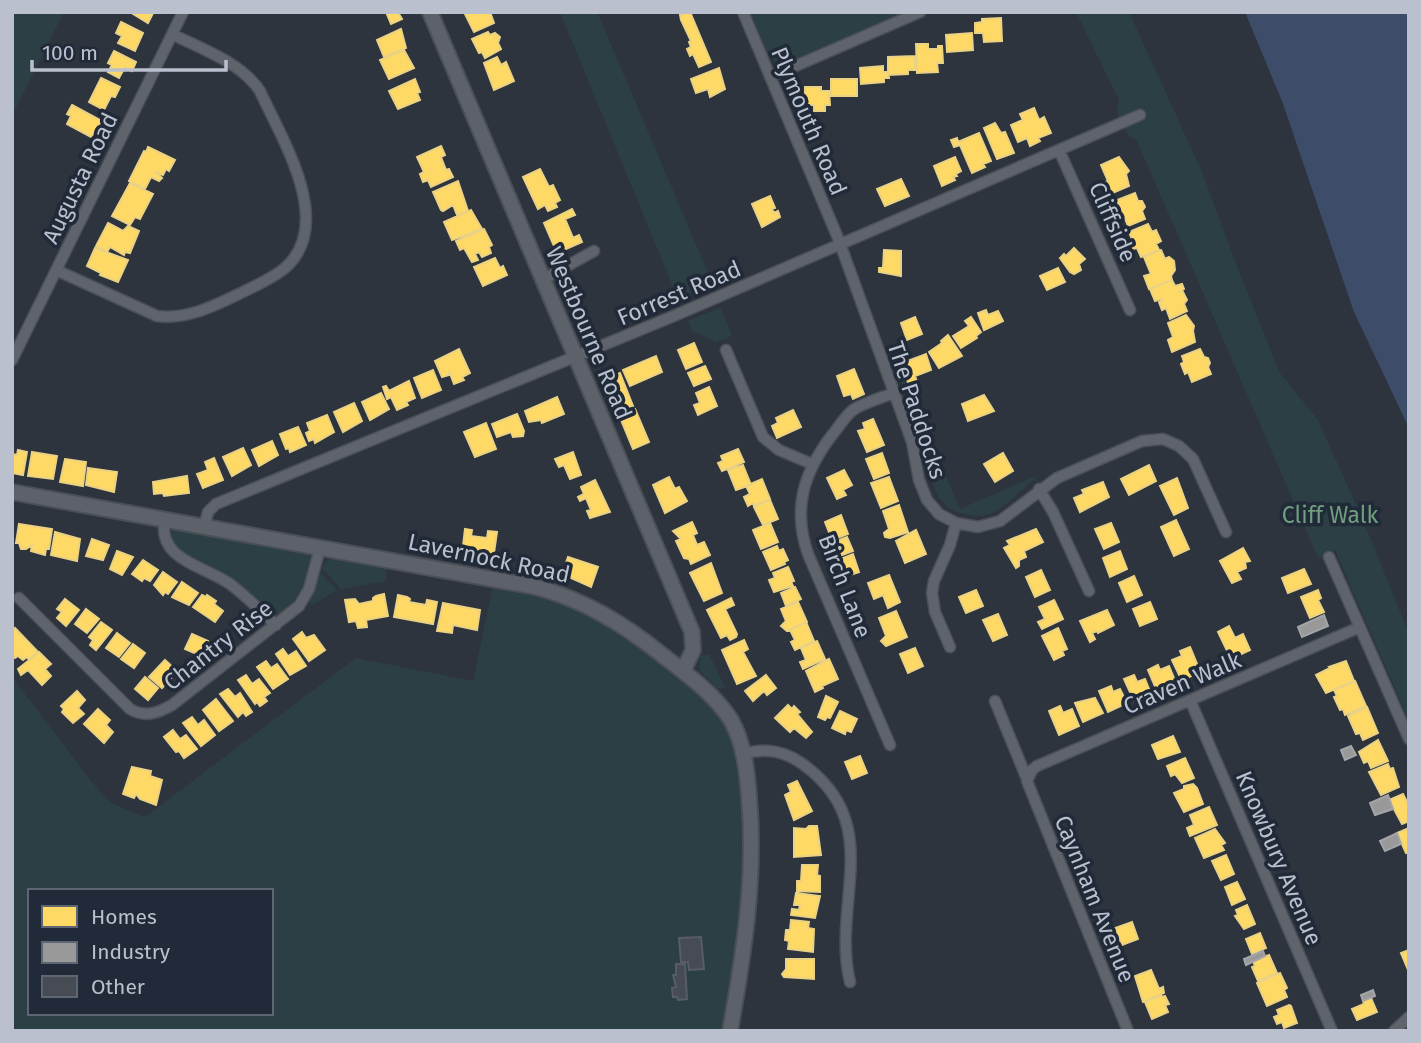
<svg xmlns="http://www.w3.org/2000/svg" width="1421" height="1043" font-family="'Fira Sans',sans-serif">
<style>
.green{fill:#2b3f44;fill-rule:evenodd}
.water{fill:#3d4d69}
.homes{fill:#ffd966;stroke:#ead285;stroke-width:2}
.industry{fill:#999;stroke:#a3a5a9;stroke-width:2}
.building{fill:#474c54;stroke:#575c65;stroke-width:2}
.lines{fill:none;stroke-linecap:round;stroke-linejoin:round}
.street-casing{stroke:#4b4f56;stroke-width:13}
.secondary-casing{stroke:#4b4f56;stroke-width:18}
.street{stroke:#5f636b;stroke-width:10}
.secondary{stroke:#5d6169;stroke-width:14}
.labels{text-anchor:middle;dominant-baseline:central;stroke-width:7;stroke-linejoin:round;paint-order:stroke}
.street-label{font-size:23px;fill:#bac0cd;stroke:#202a39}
.park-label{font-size:23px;fill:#719e7d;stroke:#202a39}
</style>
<rect width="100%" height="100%" fill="#2e343e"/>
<path class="green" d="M 12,12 L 64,12 L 12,116 Z
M 560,12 L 597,12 L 713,284 L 678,299 Z
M 750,12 L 907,12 L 782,64 L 769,58 Z
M 1076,12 L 1129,12 L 1202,172 L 1235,261 L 1280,373 L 1318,420 L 1363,520 L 1409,634 L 1409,721 L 1335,550 L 1318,558 L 1137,141 L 1128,135 L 1117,112 L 1119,100 Z
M 721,307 L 732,336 L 717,342 L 692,331 L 688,321 Z
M 904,378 L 960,509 L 1043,473 C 1025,484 1011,504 992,513 C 984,517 974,516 965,514 C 928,507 932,468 923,440 C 916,420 908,400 900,379 Z
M 173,529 L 306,552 L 312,558 L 313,563 C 306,583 300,608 277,613 C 258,606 246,587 229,577 C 212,566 190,563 176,548 C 171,543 170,535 173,529 Z
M 333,557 L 386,567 L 386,581 L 341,589 L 322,568 L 326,561 Z
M 320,573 L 337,590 L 313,605 L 308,601 Z
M 493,586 C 519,591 546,595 571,605 C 602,619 630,639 656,660 C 681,680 713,700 728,730 C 740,754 741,782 743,808 C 747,884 737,957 722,1031 L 12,1031 L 12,677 L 91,781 L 111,803 L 145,817 L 356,658 L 473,681 ZM 30,891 L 271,891 L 271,1013 L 30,1013 Z
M 709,654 L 725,687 L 719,690 L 700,671 L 700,656 Z"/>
<path class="water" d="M 1245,12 L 1409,12 L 1409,428 L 1354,312 L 1282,101 Z"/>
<path class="homes" d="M 130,12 L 157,12 L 153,13 L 148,23 Z
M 386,12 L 402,12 L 399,14 L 402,19 L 391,24 Z
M 464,12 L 490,12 L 494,23 L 474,32 Z
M 690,12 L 711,62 L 699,67 L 693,54 L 690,56 L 687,49 L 691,47 L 689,42 L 691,41 L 681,20 L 680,15 Z
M 1001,18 L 1002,41 L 984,42 L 983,33 L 975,33 L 975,23 L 982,22 L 982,19 Z
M 121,22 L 143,33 L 135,51 L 118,43 L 122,36 L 116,33 Z
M 401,29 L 406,48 L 384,57 L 377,40 Z
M 488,32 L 490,35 L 495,33 L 500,37 L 498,43 L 501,49 L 485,58 L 482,52 L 479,53 L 472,39 Z
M 972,33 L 973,50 L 947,52 L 946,35 Z
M 916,44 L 928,44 L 928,49 L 938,49 L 938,46 L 942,46 L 943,63 L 937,63 L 938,72 L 917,73 Z
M 404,50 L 414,68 L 389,79 L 380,60 Z
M 114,51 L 136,62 L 132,71 L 125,67 L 119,78 L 108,72 L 112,65 L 108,63 Z
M 915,56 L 915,70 L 908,70 L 908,74 L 888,75 L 888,57 Z
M 497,57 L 501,65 L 506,62 L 514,81 L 494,90 L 484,63 Z
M 883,66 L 883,72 L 888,71 L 889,78 L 884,78 L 884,82 L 861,84 L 860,68 Z
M 719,68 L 725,89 L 710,97 L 708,89 L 696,93 L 691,79 Z
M 101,78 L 120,87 L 115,97 L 111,96 L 104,110 L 89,102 Z
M 415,79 L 420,92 L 417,93 L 420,100 L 398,109 L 389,91 Z
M 831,79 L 857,79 L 857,96 L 831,96 Z
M 805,87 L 821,87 L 821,91 L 829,91 L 830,105 L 825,105 L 825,111 L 814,111 L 814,105 L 805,105 Z
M 72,105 L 102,121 L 91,137 L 67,124 L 71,116 L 67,114 Z
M 1034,108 L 1039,120 L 1044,117 L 1051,133 L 1038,138 L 1040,141 L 1030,146 L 1027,138 L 1018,142 L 1011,125 L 1023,120 L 1020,114 Z
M 995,123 L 1001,133 L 1005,132 L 1014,153 L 997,159 L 984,128 Z
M 979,133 L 991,161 L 983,164 L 985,167 L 972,173 L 960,145 L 954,147 L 951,140 L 957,138 L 958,142 Z
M 441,146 L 445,155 L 441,157 L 446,170 L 449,169 L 453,177 L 431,187 L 428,180 L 423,182 L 420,174 L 424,172 L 417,157 Z
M 148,147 L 175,160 L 169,171 L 166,169 L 163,175 L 156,172 L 162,178 L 159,181 L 151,177 L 145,189 L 129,181 L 144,151 L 146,152 Z
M 955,157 L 961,171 L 956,174 L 957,176 L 953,177 L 955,180 L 942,186 L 934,166 Z
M 1119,157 L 1129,171 L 1126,174 L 1129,186 L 1108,195 L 1103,183 L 1108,181 L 1101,165 Z
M 540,169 L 549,187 L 553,185 L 560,200 L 555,203 L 557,207 L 548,211 L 545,205 L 538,209 L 523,177 Z
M 901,179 L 909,196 L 885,206 L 877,189 Z
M 458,181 L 468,211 L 457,215 L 453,205 L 443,211 L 441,210 L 433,192 Z
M 130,183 L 153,194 L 140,219 L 135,217 L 130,225 L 112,216 Z
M 1135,193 L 1138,201 L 1142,201 L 1145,207 L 1142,211 L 1145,219 L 1128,226 L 1124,216 L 1120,218 L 1117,210 L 1120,208 L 1117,200 Z
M 770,196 L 775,208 L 772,209 L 774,213 L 778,211 L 780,217 L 762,227 L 752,204 Z
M 572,209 L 575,215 L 565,219 L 573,238 L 579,235 L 582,242 L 557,253 L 544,223 Z
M 471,210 L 482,229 L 452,240 L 444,222 Z
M 108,223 L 123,231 L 128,226 L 139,231 L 130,253 L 125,252 L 124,255 L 110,247 L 107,252 L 96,246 Z
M 1148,224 L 1152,232 L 1156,230 L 1161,241 L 1156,244 L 1159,250 L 1141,257 L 1137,248 L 1132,249 L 1129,241 L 1132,239 L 1129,232 Z
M 484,229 L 492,245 L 489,247 L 491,253 L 482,257 L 479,252 L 475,254 L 478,260 L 472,262 L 464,248 L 460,250 L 456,241 Z
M 95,248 L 128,260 L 118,282 L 100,275 L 101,273 L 87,266 Z
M 1074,248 L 1085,259 L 1079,264 L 1081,270 L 1074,274 L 1070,272 L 1060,258 L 1064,254 L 1066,256 Z
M 884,250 L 901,251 L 901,276 L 879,272 L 879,268 L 883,268 Z
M 1161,250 L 1165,259 L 1169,257 L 1174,261 L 1175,270 L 1171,276 L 1172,280 L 1149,289 L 1144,276 L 1151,274 L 1144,257 Z
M 495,258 L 500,268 L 503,266 L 507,275 L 483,286 L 474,267 Z
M 1058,268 L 1065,282 L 1047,290 L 1040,276 Z
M 1172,280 L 1175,286 L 1182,284 L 1184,289 L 1180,292 L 1183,292 L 1187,300 L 1184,304 L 1187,311 L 1170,319 L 1166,308 L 1162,310 L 1159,302 L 1162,301 L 1161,299 L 1155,301 L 1150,289 Z
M 986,310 L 988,315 L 998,311 L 1003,321 L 984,330 L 978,313 Z
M 1186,315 L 1194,326 L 1193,331 L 1195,342 L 1172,352 L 1168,340 L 1173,337 L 1168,323 Z
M 915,317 L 922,334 L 907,340 L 901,323 Z
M 971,317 L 981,332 L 976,336 L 977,338 L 961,348 L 953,336 L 969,326 L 965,321 Z
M 948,335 L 962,356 L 939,368 L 929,352 L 942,343 L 941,341 Z
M 694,343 L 702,362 L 686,369 L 678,350 Z
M 459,349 L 470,373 L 462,377 L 464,380 L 454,384 L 449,371 L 449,375 L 442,377 L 435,361 Z
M 1200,349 L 1204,357 L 1208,358 L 1210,363 L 1208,367 L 1211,374 L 1192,382 L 1188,372 L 1185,374 L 1181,364 L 1184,362 L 1182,356 Z
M 926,354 L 931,370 L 915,376 L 917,382 L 908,383 L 902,363 Z
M 656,356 L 662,372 L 630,386 L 623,370 Z
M 705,366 L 711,379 L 694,386 L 688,373 Z
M 854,369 L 864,394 L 853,399 L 851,394 L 844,396 L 837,376 Z
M 433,370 L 441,390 L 422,398 L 414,378 Z
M 620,373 L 633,406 L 618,412 L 604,379 Z
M 409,381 L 415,398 L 406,402 L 408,405 L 397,410 L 391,397 L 387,399 L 383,387 L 386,386 L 389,391 Z
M 709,387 L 717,406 L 698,415 L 694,405 L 700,403 L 696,393 Z
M 381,393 L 389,409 L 370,420 L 362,402 Z
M 984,395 L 994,411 L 968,421 L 962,404 Z
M 557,397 L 564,414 L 542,423 L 541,420 L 529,422 L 525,411 Z
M 354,403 L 362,421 L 343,432 L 334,412 Z
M 635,409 L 649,442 L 633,449 L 619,415 Z
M 793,410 L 801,427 L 777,438 L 772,426 L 778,423 L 776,418 Z
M 517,414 L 524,431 L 523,436 L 513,437 L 511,432 L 497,437 L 492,424 Z
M 327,415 L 334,432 L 315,443 L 314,439 L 309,441 L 306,433 L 310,431 L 307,423 Z
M 873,419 L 884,445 L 867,452 L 858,431 L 865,429 L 863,423 Z
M 486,423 L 496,449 L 475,457 L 464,432 Z
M 298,427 L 306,445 L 290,452 L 289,448 L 286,449 L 280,434 Z
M 272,441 L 278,455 L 259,466 L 252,450 Z
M 243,448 L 251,465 L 232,476 L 223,457 Z
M 738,449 L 744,462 L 722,471 L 718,463 L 723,461 L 721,456 Z
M 18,450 L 27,452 L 23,475 L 12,473 L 12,454 L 17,455 Z
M 32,452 L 57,456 L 53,479 L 28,476 Z
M 573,452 L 581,475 L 570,479 L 564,465 L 559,467 L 555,459 Z
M 882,453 L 889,473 L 874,479 L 866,459 Z
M 1003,453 L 1013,471 L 995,482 L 984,464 Z
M 214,458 L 223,480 L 203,488 L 197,474 L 208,470 L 205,462 Z
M 65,459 L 86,462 L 83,486 L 60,482 Z
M 743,465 L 751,485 L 736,490 L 728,470 Z
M 1149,465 L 1156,481 L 1129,495 L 1121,479 Z
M 88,468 L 117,472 L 114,492 L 86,485 Z
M 844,470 L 852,485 L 843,490 L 846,495 L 837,499 L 827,478 Z
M 187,476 L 189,493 L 164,496 L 163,493 L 154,494 L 153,482 Z
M 669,477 L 675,489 L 679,487 L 687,501 L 665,513 L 653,485 Z
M 889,477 L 898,501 L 881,508 L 871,483 Z
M 1177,478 L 1188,508 L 1174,515 L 1160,486 Z
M 762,479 L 770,499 L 754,506 L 753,503 L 748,506 L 744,497 L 750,494 L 746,486 Z
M 595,480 L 610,512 L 590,518 L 587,511 L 591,510 L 586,498 L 580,501 L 578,497 L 584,494 L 581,487 Z
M 1103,482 L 1109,497 L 1080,512 L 1074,498 L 1084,494 L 1082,490 Z
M 770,500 L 778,519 L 763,525 L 754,507 Z
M 899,505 L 908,532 L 890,538 L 885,537 L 884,533 L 889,529 L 883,511 Z
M 841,515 L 848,534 L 832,540 L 825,522 Z
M 1176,520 L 1189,549 L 1174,556 L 1161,527 Z
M 692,522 L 697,533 L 693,535 L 697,545 L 704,542 L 710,555 L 691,564 L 689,559 L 684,558 L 676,541 L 681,539 L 673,531 Z
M 770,523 L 778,542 L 761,549 L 753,530 Z
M 1111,523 L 1119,542 L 1104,549 L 1095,529 Z
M 19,524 L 52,529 L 49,549 L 46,549 L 45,555 L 31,551 L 32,545 L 26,549 L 21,549 L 19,543 L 16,543 Z
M 465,529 L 472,530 L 471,536 L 487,538 L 488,531 L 497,532 L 493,560 L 464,553 L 465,547 L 463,546 Z
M 1036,529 L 1043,542 L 1024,551 L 1026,557 L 1019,560 L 1019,566 L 1016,568 L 1004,548 L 1010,545 L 1007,541 Z
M 916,530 L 926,554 L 905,563 L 896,541 Z
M 55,532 L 80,539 L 77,561 L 51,555 Z
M 847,537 L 853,551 L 837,557 L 831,543 Z
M 92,539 L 109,545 L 103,560 L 86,556 Z
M 777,546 L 779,551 L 783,549 L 788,560 L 784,562 L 785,564 L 771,570 L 763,552 Z
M 1243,548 L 1250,561 L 1245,562 L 1246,568 L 1237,572 L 1241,579 L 1232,583 L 1220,561 Z
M 117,551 L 133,557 L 122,575 L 110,569 Z
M 1120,551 L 1127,569 L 1110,577 L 1103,558 Z
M 853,554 L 859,572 L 844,577 L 838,560 Z
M 568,557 L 598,567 L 591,587 L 562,574 Z
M 143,560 L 158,570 L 150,581 L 144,578 L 142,581 L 132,574 Z
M 711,563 L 722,593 L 704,601 L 690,573 Z
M 788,567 L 794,581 L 791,582 L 793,586 L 774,592 L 769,580 L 775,578 L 773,573 Z
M 1304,569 L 1311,584 L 1288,593 L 1282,578 Z
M 1041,570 L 1050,590 L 1035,597 L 1026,577 Z
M 163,572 L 177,582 L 168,594 L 165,592 L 163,595 L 154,585 Z
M 889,575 L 900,602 L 888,608 L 883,595 L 874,599 L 868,583 Z
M 1134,576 L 1142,595 L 1127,602 L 1119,583 Z
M 182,582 L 198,593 L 189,605 L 172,597 Z
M 795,587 L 801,599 L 786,606 L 781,593 Z
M 976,590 L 983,606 L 966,613 L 959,597 Z
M 1318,590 L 1321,598 L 1318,600 L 1324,612 L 1310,618 L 1301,597 Z
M 384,594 L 388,616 L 366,620 L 367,627 L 358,628 L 356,621 L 349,622 L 345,600 L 355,599 L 359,604 L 373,601 L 373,598 L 376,596 Z
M 202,595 L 206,597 L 207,595 L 216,601 L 214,604 L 223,611 L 215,622 L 193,607 Z
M 398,595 L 407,597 L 410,599 L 409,602 L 426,605 L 427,600 L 437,602 L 433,624 L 394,617 Z
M 731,598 L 734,605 L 725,609 L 737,634 L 736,637 L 730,640 L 727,635 L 721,638 L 707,610 Z
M 65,599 L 79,610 L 66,626 L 57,618 L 62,612 L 57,609 Z
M 1054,600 L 1063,619 L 1042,629 L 1038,622 L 1045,619 L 1039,607 Z
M 798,602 L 807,622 L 787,631 L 781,626 L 786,621 L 781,609 Z
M 1150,602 L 1157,619 L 1140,626 L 1133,609 Z
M 443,603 L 480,610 L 477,630 L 453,625 L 452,633 L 437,631 Z
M 86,609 L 99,619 L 87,633 L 75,624 Z
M 1107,610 L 1114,625 L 1098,633 L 1097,631 L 1092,633 L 1095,639 L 1090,642 L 1080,621 Z
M 896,611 L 907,637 L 886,646 L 881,641 L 886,636 L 879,618 Z
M 998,614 L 1007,635 L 993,641 L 983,620 Z
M 101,622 L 112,630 L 96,650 L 90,645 L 93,640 L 89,637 Z
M 806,622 L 814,641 L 795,650 L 791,642 L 795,640 L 790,630 Z
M 1229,626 L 1235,638 L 1243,634 L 1250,650 L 1231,659 L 1218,632 Z
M 15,628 L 38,652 L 29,660 L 27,657 L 23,660 L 18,656 L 15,658 L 12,655 L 12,631 Z
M 1058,628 L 1067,649 L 1062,651 L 1064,655 L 1054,660 L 1042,636 Z
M 302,632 L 306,638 L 314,635 L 325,650 L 309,661 L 293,639 Z
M 117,633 L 130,643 L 119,657 L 106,648 Z
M 192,634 L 208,641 L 204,651 L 208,653 L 206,658 L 185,649 Z
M 744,640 L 748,649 L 743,652 L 756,676 L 737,684 L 722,650 Z
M 817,641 L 825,659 L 803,669 L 800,662 L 806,660 L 801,648 Z
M 133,644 L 145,653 L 134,668 L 121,659 Z
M 1190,647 L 1200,671 L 1182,681 L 1172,660 L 1182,656 L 1180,651 Z
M 915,648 L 923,666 L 908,673 L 900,654 Z
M 283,649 L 288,656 L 296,651 L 306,666 L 290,675 L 276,654 Z
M 39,652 L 51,664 L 45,669 L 51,676 L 42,685 L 28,670 L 21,675 L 18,669 Z
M 829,659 L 838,679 L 822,686 L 823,688 L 815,692 L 806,671 Z
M 165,660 L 177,671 L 162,688 L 149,677 Z
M 266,661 L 271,668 L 277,664 L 288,679 L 273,689 L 257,667 Z
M 1346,661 L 1354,681 L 1326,693 L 1316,675 L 1330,668 L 1329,667 Z
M 1158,665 L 1160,670 L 1169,666 L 1176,683 L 1170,685 L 1171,688 L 1157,691 L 1148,670 Z
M 246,675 L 252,684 L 259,679 L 270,693 L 264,697 L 267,701 L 260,706 L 257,702 L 255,704 L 238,680 Z
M 766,675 L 776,688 L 767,695 L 764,691 L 753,701 L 745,691 Z
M 1134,675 L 1137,682 L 1145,679 L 1151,694 L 1134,701 L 1124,679 Z
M 145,677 L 158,688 L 148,700 L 135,689 Z
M 1355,681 L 1366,706 L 1345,715 L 1343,709 L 1340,710 L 1334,697 L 1337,696 L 1334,690 Z
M 1111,686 L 1113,692 L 1120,689 L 1127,703 L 1108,712 L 1099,691 Z
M 228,689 L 235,697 L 240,693 L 252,712 L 246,716 L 243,712 L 238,717 L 220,694 Z
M 77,691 L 85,700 L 78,708 L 84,714 L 73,723 L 62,712 L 64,709 L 61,706 Z
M 826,696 L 838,702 L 830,718 L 827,717 L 825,720 L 818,717 Z
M 1095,698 L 1103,713 L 1083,722 L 1075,703 Z
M 216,699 L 233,721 L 219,731 L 203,710 Z
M 788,705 L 792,709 L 794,706 L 800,712 L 797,714 L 812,732 L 806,738 L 794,728 L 790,732 L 775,718 Z
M 1060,706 L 1063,713 L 1072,709 L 1079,726 L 1059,735 L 1049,711 Z
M 1367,707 L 1378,733 L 1363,740 L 1360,733 L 1356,734 L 1348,716 Z
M 98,709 L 110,720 L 106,725 L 113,732 L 104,743 L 84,724 Z
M 840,711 L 857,719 L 851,732 L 846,730 L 845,734 L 832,728 Z
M 192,717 L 198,725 L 204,720 L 215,735 L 201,746 L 183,723 Z
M 173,730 L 180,739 L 186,735 L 197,749 L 184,758 L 179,751 L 176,752 L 164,737 Z
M 1173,736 L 1180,752 L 1158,759 L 1152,745 Z
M 1378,740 L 1388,761 L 1371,768 L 1368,761 L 1364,763 L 1359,752 Z
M 860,756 L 867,773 L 852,779 L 845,762 Z
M 1185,758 L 1194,778 L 1182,783 L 1175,774 L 1171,776 L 1167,766 Z
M 1388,764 L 1390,769 L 1393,768 L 1399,787 L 1381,795 L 1369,772 Z
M 132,767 L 151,771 L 150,776 L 162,780 L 156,805 L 140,799 L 136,794 L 134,798 L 123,794 Z
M 797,781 L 812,811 L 794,820 L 785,795 L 791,792 L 788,785 Z
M 1193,784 L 1197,788 L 1203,804 L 1184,812 L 1174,793 L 1184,789 L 1184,786 Z
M 1403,794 L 1409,806 L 1409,821 L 1402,824 L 1389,800 Z
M 1209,807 L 1217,825 L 1190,836 L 1187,828 L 1194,825 L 1190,815 Z
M 809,826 L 817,826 L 821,855 L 794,857 L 794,828 L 806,829 Z
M 1409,828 L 1409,852 L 1406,853 L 1397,833 Z
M 1215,829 L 1225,843 L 1221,845 L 1224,850 L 1204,858 L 1195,838 Z
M 1226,855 L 1234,874 L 1221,880 L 1212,861 Z
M 802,865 L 818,865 L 817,875 L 820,876 L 820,892 L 797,891 L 797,881 L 801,881 Z
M 1237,882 L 1245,899 L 1232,905 L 1225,887 Z
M 796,893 L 820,896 L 815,918 L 791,915 L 792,909 L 799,910 L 800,905 L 794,905 Z
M 1247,905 L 1255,924 L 1244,929 L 1235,916 L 1238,915 L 1236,910 Z
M 791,920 L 809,922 L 808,928 L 814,929 L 813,952 L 788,949 L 789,941 L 785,940 L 786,930 L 790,930 Z
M 1132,922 L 1138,939 L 1122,945 L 1115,928 Z
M 1260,933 L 1266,948 L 1252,954 L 1246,939 Z
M 1409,950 L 1409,972 L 1401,953 Z
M 1269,955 L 1277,973 L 1258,981 L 1252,967 L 1255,966 L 1253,961 Z
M 786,959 L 814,959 L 814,979 L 784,977 L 782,974 L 786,969 Z
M 1151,970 L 1159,989 L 1163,987 L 1164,993 L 1143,1002 L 1135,976 Z
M 1280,973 L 1287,988 L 1284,990 L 1287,997 L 1267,1006 L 1257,983 Z
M 1161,995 L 1162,997 L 1165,996 L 1169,1004 L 1165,1005 L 1168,1012 L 1152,1019 L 1145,1002 Z
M 1371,998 L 1377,1012 L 1357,1020 L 1352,1009 L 1364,1004 L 1363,1001 Z
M 1289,1005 L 1291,1006 L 1297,1023 L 1284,1028 L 1282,1022 L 1277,1024 L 1274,1017 L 1279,1015 L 1277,1010 Z"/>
<path class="industry" d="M 1324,615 L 1328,626 L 1302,637 L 1298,627 Z
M 1351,746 L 1356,755 L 1345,760 L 1341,750 Z
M 1388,795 L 1393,809 L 1375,815 L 1370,803 Z
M 1397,833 L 1401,844 L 1385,851 L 1380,841 Z
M 1263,951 L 1265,956 L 1246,965 L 1244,959 Z
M 1373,990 L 1375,996 L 1363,1001 L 1361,995 Z"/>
<path class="building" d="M 701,937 L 704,969 L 689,970 L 688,962 L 681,962 L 679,938 Z
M 676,964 L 685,964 L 687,999 L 678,1000 L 677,997 L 673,997 L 672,988 L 676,987 L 673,975 L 676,975 Z"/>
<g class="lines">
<defs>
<path id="street" d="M 743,12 L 838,238 L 912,442 L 919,480 L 927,500 L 939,514 L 956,523 L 978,527 L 1000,521 L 1057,478 L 1142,441 L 1163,439 L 1179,446 L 1193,459 L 1226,532
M 770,77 L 920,12
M 1059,150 L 1130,310
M 56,270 L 157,316 C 188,320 216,305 243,292 C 257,285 273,278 285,268 C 336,223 281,138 260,91 C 241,62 201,49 172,34
M 542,280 L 594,251
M 726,350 L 763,437 L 779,450 L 812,464
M 12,360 L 183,12
M 1039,489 L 1053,512 L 1089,591
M 165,519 C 156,560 205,566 230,584 C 246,596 261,611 276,625
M 204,527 L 208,512 L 216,504 L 669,318 L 1140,115
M 1329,557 L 1409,739
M 19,598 L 130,709 C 145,718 158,713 172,705 L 299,606 L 309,589 L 320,548
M 950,647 L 935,612 L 932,593 L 934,581 L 950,545 L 956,523
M 1190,700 L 1332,1031
M 995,701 L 1027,779
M 890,745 L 808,554 C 792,508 804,472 832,435 C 839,427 845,416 853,410 C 865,402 881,398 894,393
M 743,754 C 766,747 785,751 804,765 C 886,825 831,903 850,982
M 1128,1031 L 1027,781 L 1032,770 L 1037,766 L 1360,627
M 1394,1031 L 1409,1017"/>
<path id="secondary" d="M 430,12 L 692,632 L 693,650 L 683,671
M 12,492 L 536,587 C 584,600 622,623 661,654 C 686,674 714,693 731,720 C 744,743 747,771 749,797 C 756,876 744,953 730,1031"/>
</defs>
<use href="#street" class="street-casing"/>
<use href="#secondary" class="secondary-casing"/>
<use href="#street" class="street"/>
<use href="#secondary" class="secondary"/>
</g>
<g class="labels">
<g class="street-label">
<text transform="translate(809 121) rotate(67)">Plymouth Road</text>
<text transform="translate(80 178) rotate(-64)">Augusta Road</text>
<text transform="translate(1113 222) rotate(66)">Cliffside</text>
<text transform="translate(679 293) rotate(-23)">Forrest Road</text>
<text transform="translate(589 333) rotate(67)">Westbourne Road</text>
<text transform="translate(917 410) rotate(72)">The Paddocks</text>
<text transform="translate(489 558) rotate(12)">Lavernock Road</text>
<text transform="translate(845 586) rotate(69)">Birch Lane</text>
<text transform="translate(218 645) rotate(-38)">Chantry Rise</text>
<text transform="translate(1182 683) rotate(-23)">Craven Walk</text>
<text transform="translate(1279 858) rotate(67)">Knowbury Avenue</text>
<text transform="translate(1095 899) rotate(68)">Caynham Avenue</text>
</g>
<g class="park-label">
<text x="1330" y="515">Cliff Walk</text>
</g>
</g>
<rect width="1421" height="1043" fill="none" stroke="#bac0cd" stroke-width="28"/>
<rect x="28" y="889" width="245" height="126" fill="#202a39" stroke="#5e6674" stroke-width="2"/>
<rect x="42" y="906" width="35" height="21" fill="#ffd966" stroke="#5e6674" stroke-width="2"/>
<text x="91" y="924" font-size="21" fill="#bac0cd">Homes</text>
<rect x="42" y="942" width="35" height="21" fill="#999999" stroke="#5e6674" stroke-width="2"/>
<text x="91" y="959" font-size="21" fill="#bac0cd">Industry</text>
<rect x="42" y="976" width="35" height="21" fill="#474c54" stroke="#5e6674" stroke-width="2"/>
<text x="91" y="994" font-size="21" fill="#bac0cd">Other</text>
<path d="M32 60v10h194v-10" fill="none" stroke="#bac0cd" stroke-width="3.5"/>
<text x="42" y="60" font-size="21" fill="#bac0cd" stroke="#202a39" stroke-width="5" paint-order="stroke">100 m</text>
</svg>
